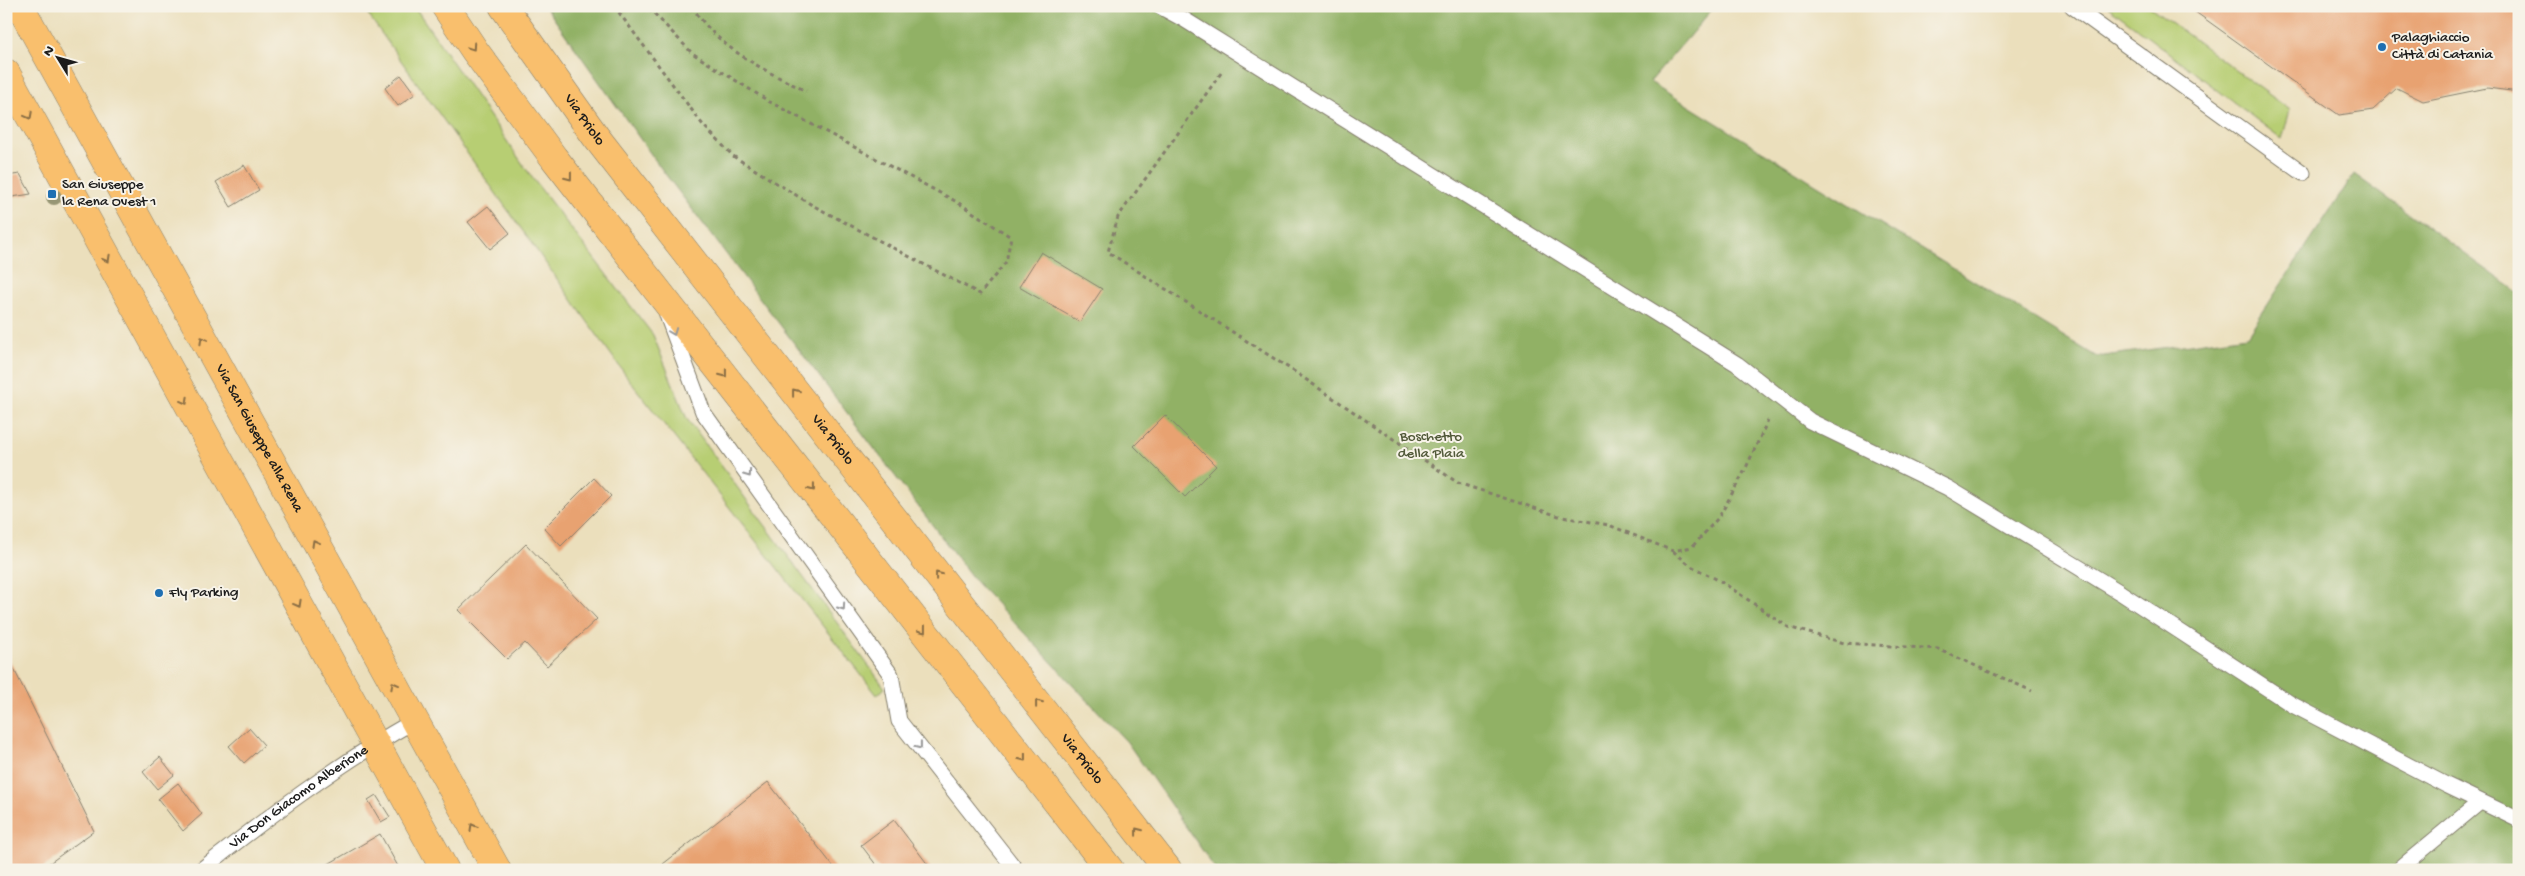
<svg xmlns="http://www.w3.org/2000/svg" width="2525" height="876" font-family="'Gochi Hand',sans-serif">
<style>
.green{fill:#b7ce73;stroke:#6a7548}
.forest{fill:#91b165;stroke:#566640}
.building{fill:#e8a271}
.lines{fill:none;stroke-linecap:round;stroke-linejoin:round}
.lane-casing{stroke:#847e6c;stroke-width:17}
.primary-casing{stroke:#847e6c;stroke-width:29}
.path{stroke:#847e6c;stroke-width:3;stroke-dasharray:4 4;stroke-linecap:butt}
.lane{stroke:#fff;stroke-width:15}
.primary{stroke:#f9bf6d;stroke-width:28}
.tree{fill:#979674}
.oneway{stroke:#8a6e44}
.oneway2{stroke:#999}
.poi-dot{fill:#1f6fb2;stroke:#f7f3e8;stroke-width:2}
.labels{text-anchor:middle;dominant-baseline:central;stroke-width:4;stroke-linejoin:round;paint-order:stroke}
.poi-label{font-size:15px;fill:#1c1c1c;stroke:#f7f3e8;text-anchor:start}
.street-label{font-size:15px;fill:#1c1c1c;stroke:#f7f3e8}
.park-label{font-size:15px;fill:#525a3a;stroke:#f7f3e8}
</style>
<rect width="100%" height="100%" fill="#f7f3e8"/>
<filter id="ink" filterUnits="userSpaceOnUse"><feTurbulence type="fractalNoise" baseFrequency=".02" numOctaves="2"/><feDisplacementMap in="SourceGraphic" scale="10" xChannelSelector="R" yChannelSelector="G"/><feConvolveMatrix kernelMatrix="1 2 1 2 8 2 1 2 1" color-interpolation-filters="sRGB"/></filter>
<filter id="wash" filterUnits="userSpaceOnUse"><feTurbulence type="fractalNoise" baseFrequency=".0096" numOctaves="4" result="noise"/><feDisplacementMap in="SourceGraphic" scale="20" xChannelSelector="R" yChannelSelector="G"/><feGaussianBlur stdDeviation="1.12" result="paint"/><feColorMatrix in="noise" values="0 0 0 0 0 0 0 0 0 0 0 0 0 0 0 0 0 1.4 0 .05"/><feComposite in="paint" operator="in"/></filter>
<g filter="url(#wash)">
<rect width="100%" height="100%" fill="#ebdfbc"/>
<path class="green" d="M 362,6 L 414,6 L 533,179 L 653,335 L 687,419 L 885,688 L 877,695 L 630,381 Z
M 2107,6 L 2149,6 L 2290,110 L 2282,139 Z"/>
<path class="forest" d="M 545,6 L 1715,6 L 1650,82 L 2097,357 L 2247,336 L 2354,174 L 2519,293 L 2519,870 L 1216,870 L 1127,742 L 975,581 L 663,171 Z"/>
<g id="blocks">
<path class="building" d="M 2187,6 L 2519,6 L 2519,92 L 2487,88 L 2423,101 L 2397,88 L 2373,110 L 2339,115 Z
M 401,75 L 415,94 L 398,106 L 385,88 Z
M 244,165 L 259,190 L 231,207 L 216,182 Z
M 20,174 L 31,194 L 6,198 L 6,176 Z
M 488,206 L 510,233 L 490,249 L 468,222 Z
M 1041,252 L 1102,289 L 1080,322 L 1019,287 Z
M 1165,415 L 1216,466 L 1185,497 L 1134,446 Z
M 594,478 L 611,496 L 561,546 L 544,528 Z
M 526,544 L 597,619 L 547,666 L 525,643 L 507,659 L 458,610 Z
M 6,653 L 94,831 L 40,870 L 6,870 Z
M 249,728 L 264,745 L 244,763 L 229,746 Z
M 160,757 L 174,775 L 157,789 L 143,772 Z
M 768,782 L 836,870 L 668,870 L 663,864 Z
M 178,783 L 202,814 L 183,831 L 158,799 Z
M 376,795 L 390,817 L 381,822 L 368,800 Z
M 894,820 L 932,870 L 880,870 L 861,845 Z
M 380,834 L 400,870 L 318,870 Z"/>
</g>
</g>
<g filter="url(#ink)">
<use href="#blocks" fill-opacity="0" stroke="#847e6c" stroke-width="1"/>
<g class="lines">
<defs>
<g id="lane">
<path d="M 1159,6 L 1185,20 L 1737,364 L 1810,421 L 1948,488 L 2121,593 L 2291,704 L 2446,785 L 2519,820"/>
<path d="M 2072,6 L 2303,173"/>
<path d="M 667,315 L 703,412 L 891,675 L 899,721 L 1016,870"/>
<path id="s1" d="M 201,870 C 269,816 338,764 414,721"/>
<path d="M 2398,870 L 2480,802"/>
</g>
<g id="primary">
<path id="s2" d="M 20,6 L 497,870"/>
<path d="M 445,6 L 475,51 L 554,158 L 1110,870"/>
<path id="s3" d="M 503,6 L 596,137 L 1168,870"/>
<path d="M 6,73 L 445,870"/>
</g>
</defs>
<use href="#lane" class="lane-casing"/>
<use href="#primary" class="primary-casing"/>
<path class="path" d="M 614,6 L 703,125 L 733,156 L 812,205 L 980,294 L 1006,262 L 1011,237 L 957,202 L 770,102 L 692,53 L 647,6
M 692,6 C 717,48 764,70 806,91
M 1221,73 L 1118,217 L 1108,252 L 1295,372 L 1458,483 L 1562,517 L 1609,525 L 1673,551 L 1692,547 L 1719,517 L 1745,470 L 1768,420
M 1673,551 L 1691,566 L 1722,582 L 1788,627 L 1844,643 L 1938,649 L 2032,691"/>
<use href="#lane" class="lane"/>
<use href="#primary" class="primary"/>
</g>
<circle class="tree" cx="54" cy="197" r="8"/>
<defs><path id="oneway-chevron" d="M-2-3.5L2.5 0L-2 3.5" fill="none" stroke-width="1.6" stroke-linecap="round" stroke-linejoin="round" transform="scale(1.25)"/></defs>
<g class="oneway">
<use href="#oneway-chevron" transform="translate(472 47) rotate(56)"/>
<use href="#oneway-chevron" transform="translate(29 116) rotate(62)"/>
<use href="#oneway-chevron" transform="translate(569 177) rotate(52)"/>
<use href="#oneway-chevron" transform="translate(107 259) rotate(61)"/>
<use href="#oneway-chevron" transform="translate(203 340) rotate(-119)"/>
<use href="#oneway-chevron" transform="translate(724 374) rotate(52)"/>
<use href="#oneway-chevron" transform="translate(795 392) rotate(-128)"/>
<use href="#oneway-chevron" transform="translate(185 401) rotate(61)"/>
<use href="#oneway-chevron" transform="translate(812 488) rotate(52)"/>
<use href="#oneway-chevron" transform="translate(315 543) rotate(-119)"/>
<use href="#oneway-chevron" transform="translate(938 575) rotate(-128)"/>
<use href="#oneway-chevron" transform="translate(298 604) rotate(61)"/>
<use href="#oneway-chevron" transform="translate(923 630) rotate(52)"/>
<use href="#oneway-chevron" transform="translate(394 685) rotate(-119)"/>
<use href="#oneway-chevron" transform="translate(1038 703) rotate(-128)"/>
<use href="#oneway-chevron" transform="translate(1023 758) rotate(52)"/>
<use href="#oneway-chevron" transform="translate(473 827) rotate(-119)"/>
<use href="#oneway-chevron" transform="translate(1138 831) rotate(-128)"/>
</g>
<g class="oneway2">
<use href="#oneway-chevron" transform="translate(673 332) rotate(69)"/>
<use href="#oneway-chevron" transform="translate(748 474) rotate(55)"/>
<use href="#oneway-chevron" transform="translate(842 607) rotate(55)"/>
<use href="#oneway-chevron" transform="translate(919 746) rotate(52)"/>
</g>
</g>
<g class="poi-dot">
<circle cx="2382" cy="47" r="5"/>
<rect x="47" y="189" width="10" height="10" rx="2.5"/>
<circle cx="159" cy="593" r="5"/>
</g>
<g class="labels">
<g class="poi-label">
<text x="2392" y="38">Palaghiaccio<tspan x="2392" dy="17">Città di Catania</tspan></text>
<text x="62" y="185">San Giuseppe<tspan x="62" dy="17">la Rena Ovest 1</tspan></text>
<text x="169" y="593">Fly Parking</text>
</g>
<g class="street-label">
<text stroke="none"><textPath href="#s3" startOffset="140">Via Priolo</textPath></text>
<text stroke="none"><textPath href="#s2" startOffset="494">Via San Giuseppe alla Rena</textPath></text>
<text stroke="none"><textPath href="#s3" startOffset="545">Via Priolo</textPath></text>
<text stroke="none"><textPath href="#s3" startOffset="950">Via Priolo</textPath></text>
<text stroke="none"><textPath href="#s1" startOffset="122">Via Don Giacomo Alberione</textPath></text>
</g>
<g class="park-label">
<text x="1431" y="437">Boschetto<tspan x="1431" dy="17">della Plaia</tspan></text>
</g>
</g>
<rect width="2525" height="876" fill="none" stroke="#f7f3e8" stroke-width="25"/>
<g transform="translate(58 58) rotate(307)" stroke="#f7f3e8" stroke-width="4" paint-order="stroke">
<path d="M0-4L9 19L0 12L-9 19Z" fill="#1c1c1c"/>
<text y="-8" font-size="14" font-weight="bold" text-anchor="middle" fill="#1c1c1c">N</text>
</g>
</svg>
